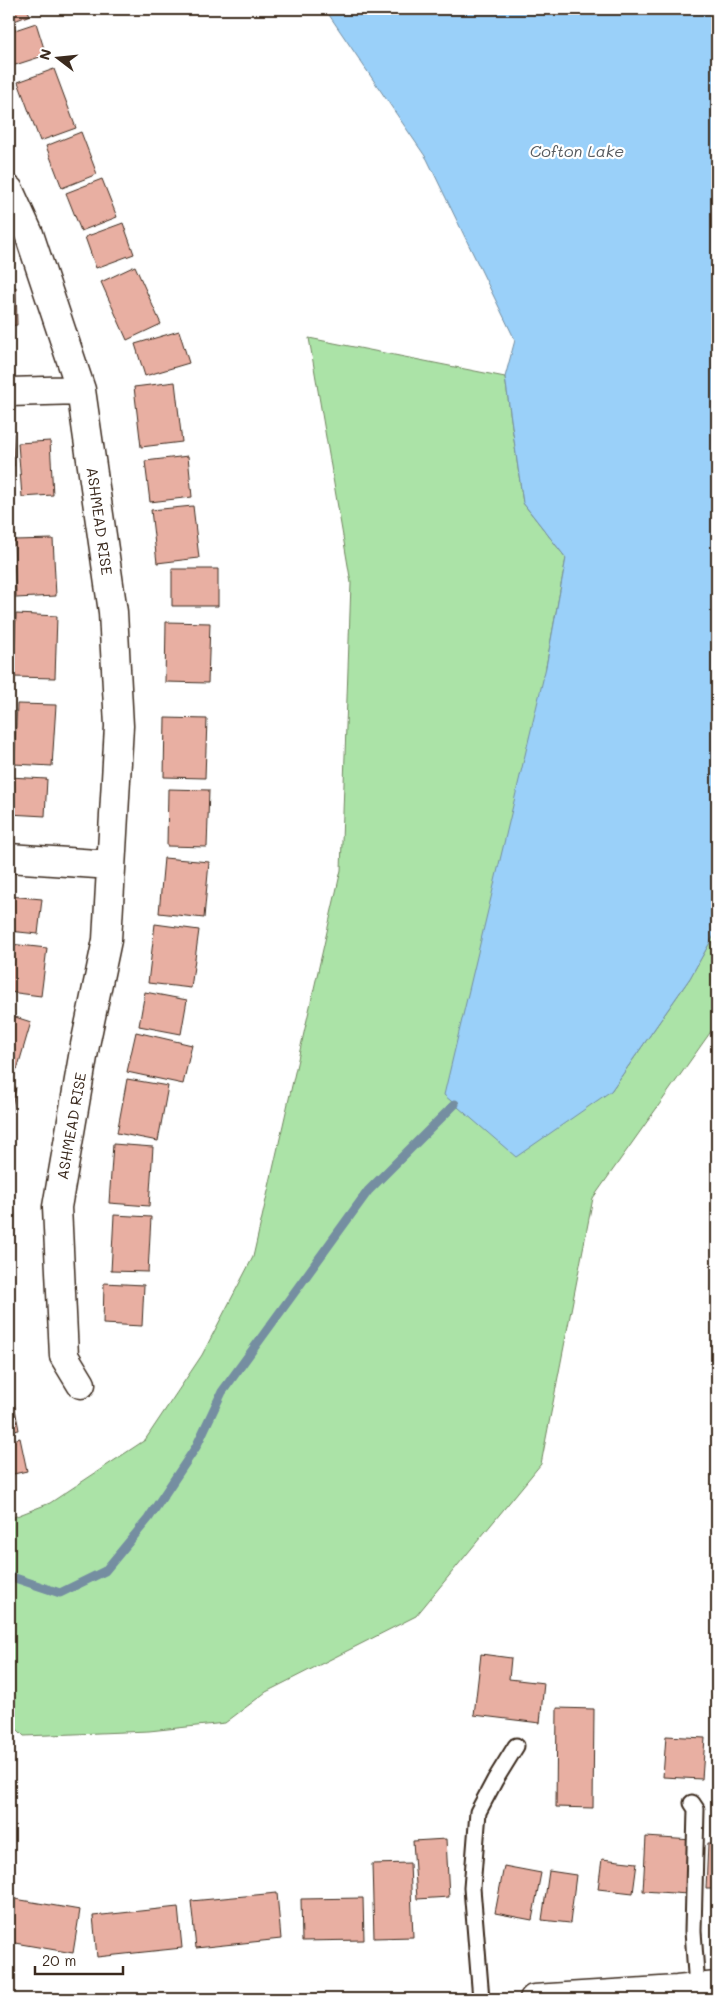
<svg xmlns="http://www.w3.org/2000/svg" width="726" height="2008" font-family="Mali,sans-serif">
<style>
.green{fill:#abe3a7;stroke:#738662}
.water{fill:#9ad0f9;stroke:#748ea1}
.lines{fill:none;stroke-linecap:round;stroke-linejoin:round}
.stream{stroke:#748ea1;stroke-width:9}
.building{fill:#e8afa2;stroke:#3b2a1e}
.service-casing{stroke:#3b2a1e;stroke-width:19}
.minor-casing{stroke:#3b2a1e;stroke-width:31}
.secondary-casing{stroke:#3b2a1e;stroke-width:31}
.service{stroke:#fff;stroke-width:15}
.minor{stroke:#fff;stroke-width:28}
.secondary{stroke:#fff;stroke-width:28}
.labels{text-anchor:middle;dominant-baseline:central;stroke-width:4.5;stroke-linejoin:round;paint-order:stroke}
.street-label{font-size:15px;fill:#3b2a1e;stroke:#fff}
.water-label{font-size:16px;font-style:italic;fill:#585c60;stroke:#fff}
</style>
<rect width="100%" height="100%" fill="#fff"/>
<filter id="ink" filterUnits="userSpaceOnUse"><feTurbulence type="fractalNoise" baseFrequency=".02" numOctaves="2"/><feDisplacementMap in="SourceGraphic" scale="10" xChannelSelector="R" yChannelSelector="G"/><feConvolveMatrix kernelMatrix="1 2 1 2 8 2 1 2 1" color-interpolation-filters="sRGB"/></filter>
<g filter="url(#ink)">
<path class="green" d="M 309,338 L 505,377 L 523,503 L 566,558 L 546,667 L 611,1091 L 690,978 L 717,930 L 717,1023 L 593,1198 L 541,1464 L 416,1616 L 266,1692 L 225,1723 L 149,1731 L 24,1736 L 9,1721 L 9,1519 L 50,1503 L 145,1440 L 202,1355 L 253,1257 L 341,870 L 351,583 Z"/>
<path class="water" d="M 325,9 L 717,9 L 717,930 L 690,978 L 611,1091 L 516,1157 L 444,1095 L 546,667 L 566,558 L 523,503 L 505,377 L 515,340 L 427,159 Z"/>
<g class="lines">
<path class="stream" d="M 9,1576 L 60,1593 L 105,1571 L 148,1519 L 196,1447 L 222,1392 L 368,1191 L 455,1104"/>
</g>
<path class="building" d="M 9,9 L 27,9 L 30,15 L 9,23 Z
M 36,23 L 46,55 L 9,67 L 9,32 Z
M 54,69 L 76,128 L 40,141 L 18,82 Z
M 81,132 L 97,174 L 62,188 L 46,146 Z
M 102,179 L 117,217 L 81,231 L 66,193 Z
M 123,223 L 134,254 L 96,268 L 85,237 Z
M 135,266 L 161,324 L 127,340 L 101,282 Z
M 16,287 L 17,325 L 9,326 L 9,288 Z
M 179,331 L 189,363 L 145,376 L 135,344 Z
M 175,382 L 182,442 L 141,447 L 134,387 Z
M 9,423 L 12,423 L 14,466 L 9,467 Z
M 50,441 L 53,495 L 22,497 L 18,443 Z
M 188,456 L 192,497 L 150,502 L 145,461 Z
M 193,506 L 199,558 L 157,563 L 151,510 Z
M 53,539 L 56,596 L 16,598 L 14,540 Z
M 172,569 L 218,569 L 218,606 L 172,606 Z
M 16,614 L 57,616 L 55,678 L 13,677 Z
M 166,622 L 210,623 L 208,683 L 165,682 Z
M 17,704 L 56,705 L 52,766 L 14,764 Z
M 165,718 L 207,719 L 205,778 L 164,777 Z
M 9,777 L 47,779 L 45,816 L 9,814 Z
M 168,789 L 209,790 L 207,847 L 167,846 Z
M 164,858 L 209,862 L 204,918 L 159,913 Z
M 9,896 L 42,899 L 38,934 L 9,931 Z
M 155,924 L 199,930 L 191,988 L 148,983 Z
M 10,944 L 47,948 L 41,996 L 9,992 Z
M 145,992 L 187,1000 L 181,1034 L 139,1026 Z
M 9,1015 L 31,1022 L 17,1070 L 9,1067 Z
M 136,1032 L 192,1045 L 183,1084 L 127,1072 Z
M 127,1079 L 168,1086 L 158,1141 L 117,1133 Z
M 9,1086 L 16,1087 L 9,1122 Z
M 113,1144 L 153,1147 L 149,1206 L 109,1203 Z
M 114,1215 L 151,1217 L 148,1272 L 111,1271 Z
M 104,1283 L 144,1285 L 142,1326 L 103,1324 Z
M 717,1325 L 717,1349 L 711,1347 Z
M 9,1377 L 19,1430 L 9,1432 Z
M 20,1438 L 27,1471 L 9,1475 L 9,1441 Z
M 481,1654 L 511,1658 L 509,1679 L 544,1683 L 540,1723 L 474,1715 Z
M 557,1708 L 594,1709 L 593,1808 L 556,1807 Z
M 666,1736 L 705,1738 L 702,1779 L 663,1777 Z
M 646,1837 L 692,1840 L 688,1894 L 643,1891 Z
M 446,1839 L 449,1897 L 417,1899 L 413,1841 Z
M 708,1843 L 717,1843 L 717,1889 L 706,1889 Z
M 602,1859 L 637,1863 L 633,1893 L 598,1889 Z
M 410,1863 L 413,1937 L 374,1938 L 372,1864 Z
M 504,1866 L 541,1873 L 532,1920 L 495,1913 Z
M 549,1871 L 576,1875 L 570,1923 L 542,1920 Z
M 277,1893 L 281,1939 L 196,1948 L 191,1901 Z
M 9,1898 L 80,1910 L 73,1953 L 9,1942 Z
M 363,1898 L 364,1940 L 302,1941 L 301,1899 Z
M 178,1907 L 182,1948 L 97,1957 L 93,1916 Z"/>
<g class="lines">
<defs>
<path id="service" d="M 692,1803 L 696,1809 L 693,1931 L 697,1988
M 481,1999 L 472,1888 L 478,1812 L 495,1780 L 516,1746"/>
<path id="minor" d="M 9,190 L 29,234 L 81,390 L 113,612 L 119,726 L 107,940 L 85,1045 L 57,1207 L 64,1356 L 81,1384
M 9,392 L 81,390
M 9,858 L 111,865"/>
<path id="secondary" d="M 534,1999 L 677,1990 L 717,1986"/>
</defs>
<use href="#service" class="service-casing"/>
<use href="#minor" class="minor-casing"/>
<use href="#secondary" class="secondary-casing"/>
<use href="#service" class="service"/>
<use href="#minor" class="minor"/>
<use href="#secondary" class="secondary"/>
</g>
</g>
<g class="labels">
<g class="street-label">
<text transform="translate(100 521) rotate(82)">ASHMEAD RISE</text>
<text transform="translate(71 1126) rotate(-80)">ASHMEAD RISE</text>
</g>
<g class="water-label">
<text x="577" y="150">Cofton Lake</text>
</g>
</g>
<rect width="726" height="2008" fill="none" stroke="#fff" stroke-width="30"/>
<rect x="15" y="15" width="696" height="1978" fill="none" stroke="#3b2a1e" stroke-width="2" filter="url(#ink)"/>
<g transform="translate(58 58) rotate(286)" stroke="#ffffff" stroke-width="4" paint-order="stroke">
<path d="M0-4L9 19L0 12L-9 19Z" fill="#3b2a1e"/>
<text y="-8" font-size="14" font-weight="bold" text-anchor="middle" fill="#3b2a1e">N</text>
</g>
<path d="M35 1966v8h88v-8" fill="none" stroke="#3b2a1e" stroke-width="2.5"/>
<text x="42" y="1966" font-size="15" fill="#3b2a1e" stroke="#ffffff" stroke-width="4" paint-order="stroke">20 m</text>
</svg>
